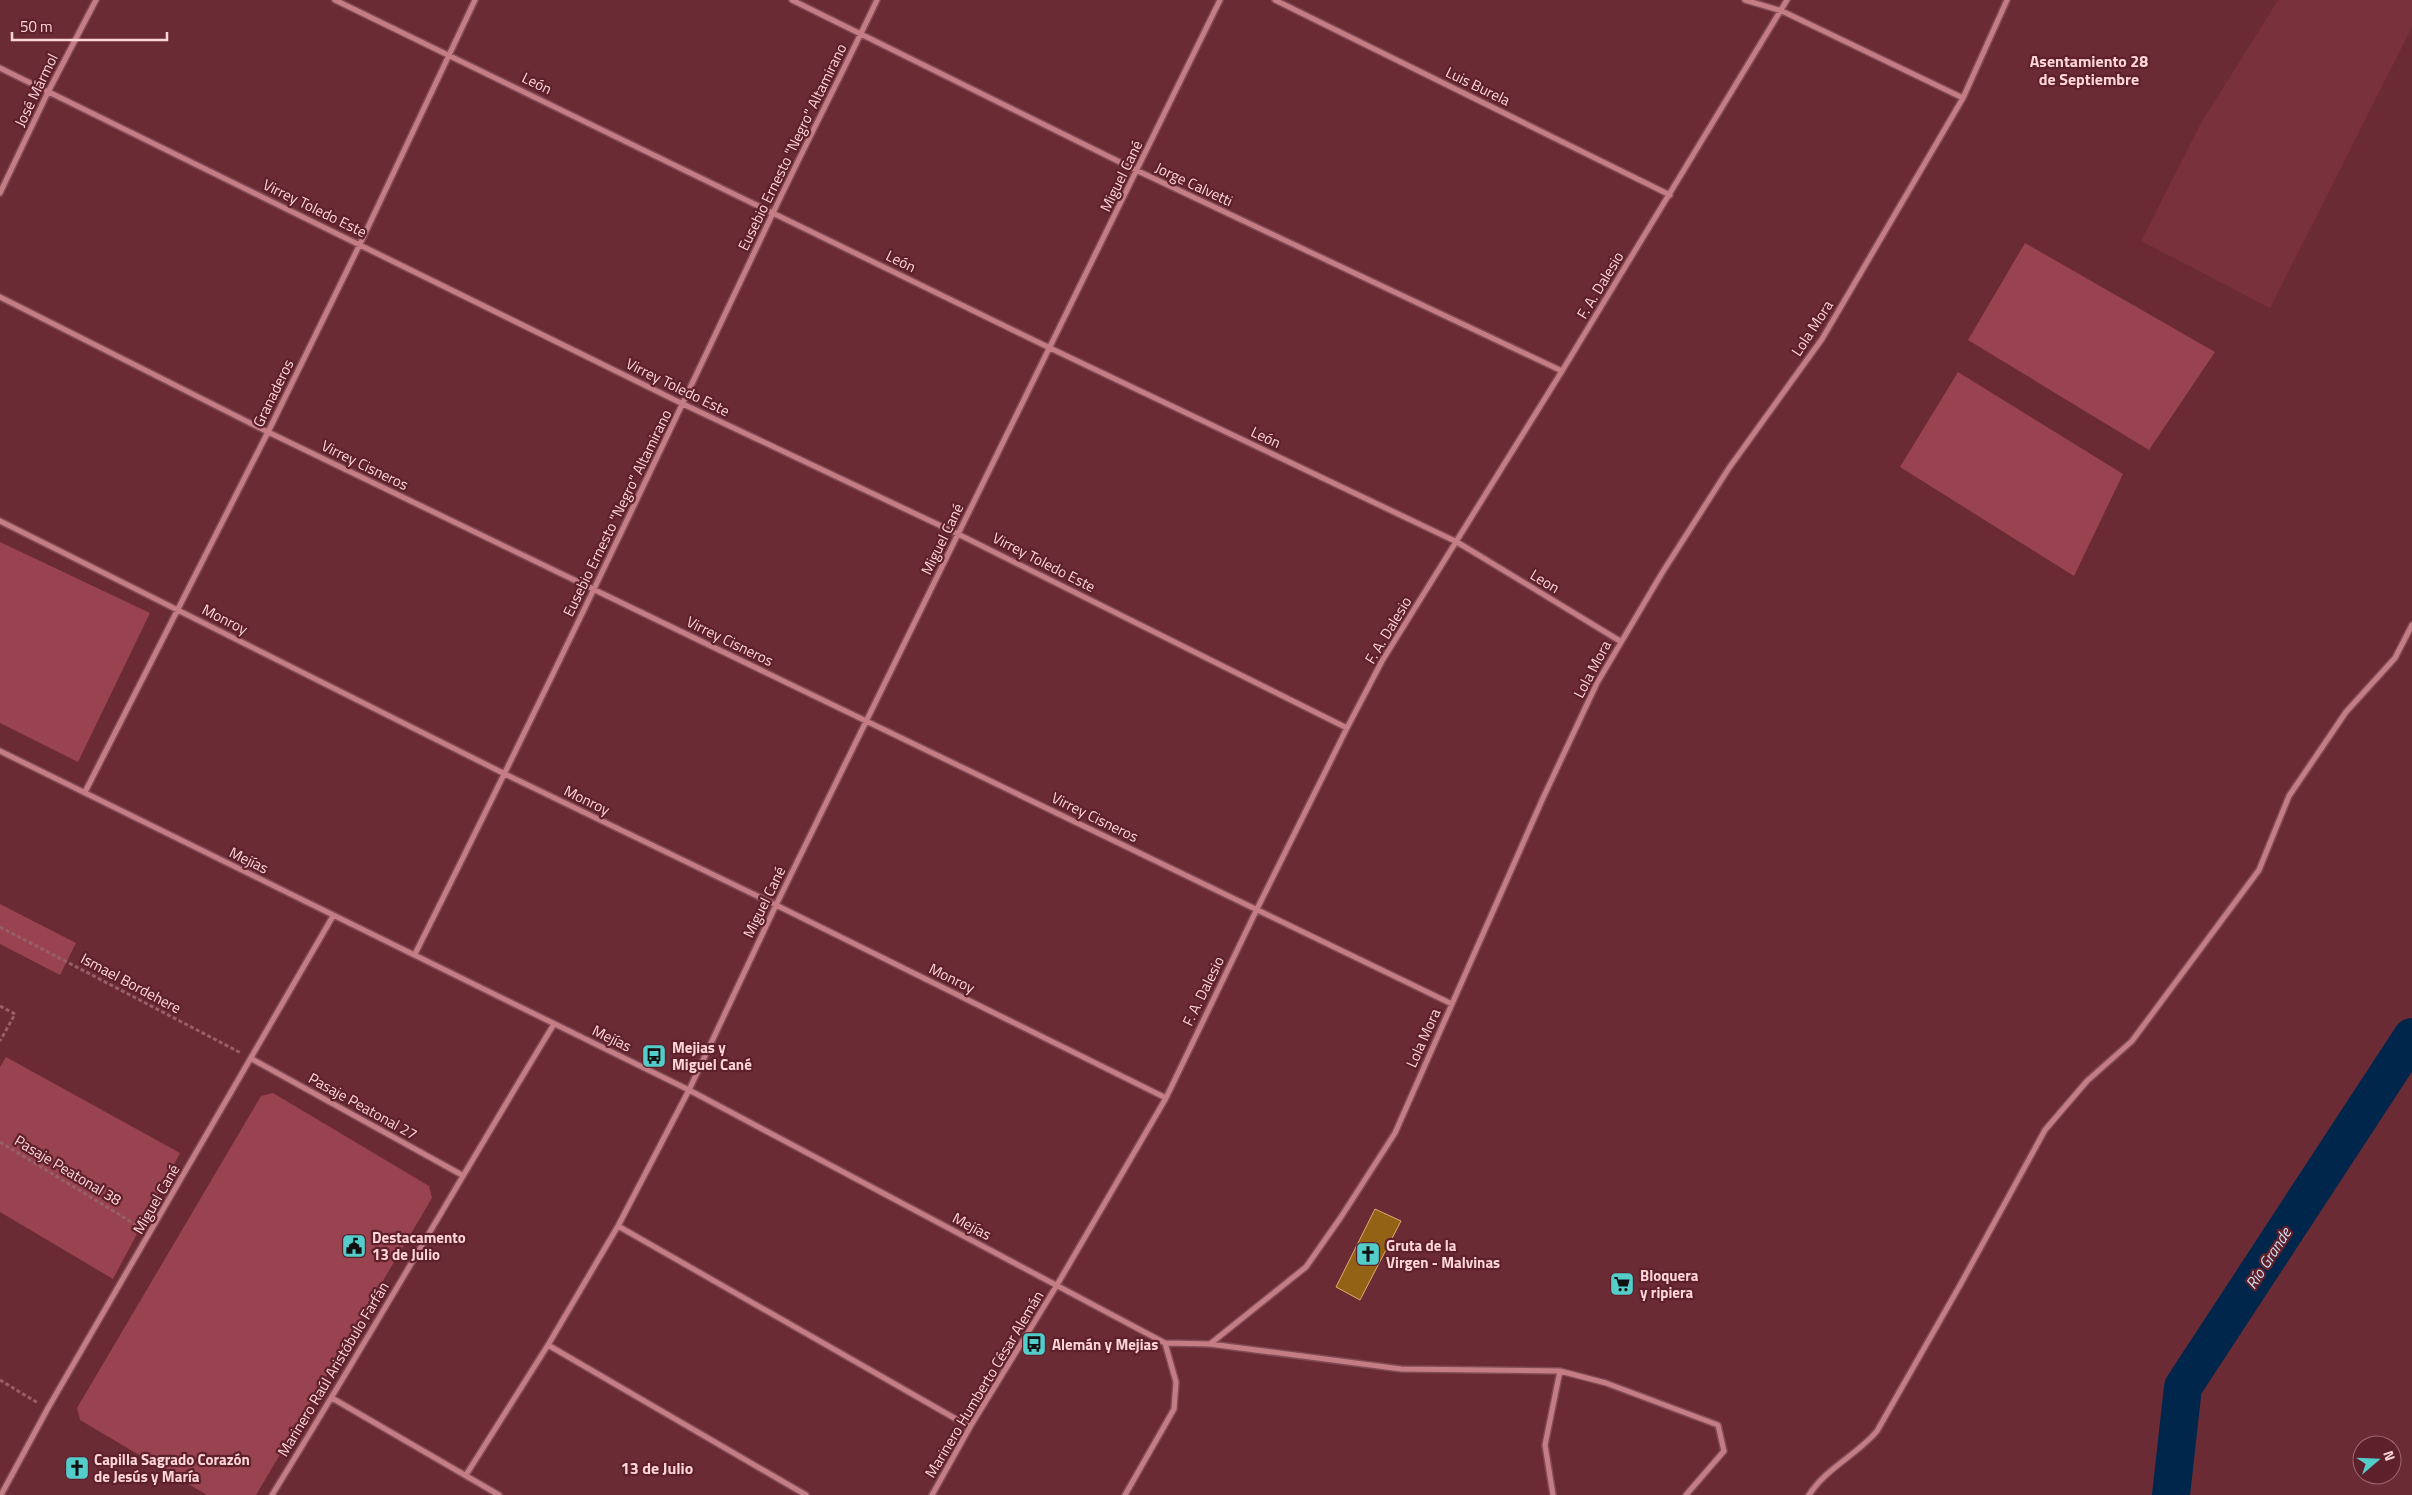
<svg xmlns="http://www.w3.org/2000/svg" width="2412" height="1495" font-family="'Titillium Web',sans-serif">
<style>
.built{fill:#79313c}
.green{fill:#994250}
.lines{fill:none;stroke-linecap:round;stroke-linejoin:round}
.river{stroke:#01264c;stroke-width:38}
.building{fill:#936214;stroke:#daad74}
.minor-casing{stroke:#814b55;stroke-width:8}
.path{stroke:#975f67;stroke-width:3;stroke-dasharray:4 2.5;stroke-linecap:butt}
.minor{stroke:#c57d85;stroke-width:5}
.labels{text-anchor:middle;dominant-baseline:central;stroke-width:4.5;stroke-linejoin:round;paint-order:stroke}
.street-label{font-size:15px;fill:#fed6d9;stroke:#5e202b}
.poi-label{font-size:15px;font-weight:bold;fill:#fed6d9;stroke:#5e202b;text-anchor:start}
.neighbourhood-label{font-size:16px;font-weight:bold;fill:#fed6d9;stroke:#5e202b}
.water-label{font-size:16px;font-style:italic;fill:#cdddf1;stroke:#5e202b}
</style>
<rect width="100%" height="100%" fill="#6a2b35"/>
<path class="built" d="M 2278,0 L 2412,0 L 2412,27 L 2270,308 L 2141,241 L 2201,123 Z"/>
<path class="green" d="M 2025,243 L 2215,352 L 2149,450 L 1968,340 Z
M 1958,372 L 2123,474 L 2074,576 L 1900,467 Z
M 0,542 L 150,613 L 78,762 L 0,723 Z
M 0,904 L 76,943 L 60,975 L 0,944 Z
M 6,1057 L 180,1153 L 113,1279 L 0,1212 L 0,1067 Z
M 273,1093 L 429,1186 L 432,1198 L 256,1495 L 207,1495 L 80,1420 L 77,1408 L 261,1096 Z"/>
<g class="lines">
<path class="river" d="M 2171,1495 L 2183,1387 L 2412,1037"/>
</g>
<path class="building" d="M 1375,1209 L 1401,1221 L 1360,1300 L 1336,1287 Z"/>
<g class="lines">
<defs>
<path id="minor" d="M 335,0 L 1050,348 L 1457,542 L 1620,641
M 792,0 L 1138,171 L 1562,371
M 1275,0 L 1670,195
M 1745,0 L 1782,11 L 1963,98
M 0,68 L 683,404 L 958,534 L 1347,728
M 0,193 L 48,92 L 96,0
M 0,297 L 268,432 L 1452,1004
M 0,521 L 505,774 L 776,905 L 1166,1098
M 0,751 L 689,1090 L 1165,1343 L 1210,1344 L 1401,1369 L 1560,1371 L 1606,1383 L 1718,1425 L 1724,1451 L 1686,1495
M 85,792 L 268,432 L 360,244 L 475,0
M 415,954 C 538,709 655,462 772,215 C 806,143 843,72 877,0
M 252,1059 L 462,1175
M 618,1226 L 970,1427
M 1210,1344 L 1306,1267 L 1341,1217 L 1395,1133 L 1543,798 L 1597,683 L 1662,573 L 1729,468 L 1822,339 L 1963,98 L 2007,0
M 548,1345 L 806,1495
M 332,1398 L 499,1495
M 466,1475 L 548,1345 L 618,1226 L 689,1090 L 776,905 L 1220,0
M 1,1495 L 48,1408 L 333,916
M 272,1495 C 368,1340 459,1180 554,1024
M 932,1495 L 970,1427 L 1057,1285 L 1166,1098 L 1257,909 L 1347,728 L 1382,661 L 1562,371 L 1787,0
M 1125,1495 L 1174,1409 L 1176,1382 L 1165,1343
M 1553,1495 L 1545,1445 L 1560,1371
M 1809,1495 C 1826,1468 1857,1455 1877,1431 L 1959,1287 L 2045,1130 L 2087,1081 L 2132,1041 L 2259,870 L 2289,796 L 2346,712 L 2395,658 L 2412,625"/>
</defs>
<use href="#minor" class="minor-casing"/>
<path class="path" d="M 0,927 L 241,1053
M 0,1006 L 15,1014 L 0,1041
M 0,1142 L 138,1226
M 0,1380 L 38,1403"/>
<use href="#minor" class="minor"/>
</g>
<defs>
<symbol id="bus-square" viewBox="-11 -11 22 22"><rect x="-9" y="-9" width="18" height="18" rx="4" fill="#53cdca" stroke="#5e202b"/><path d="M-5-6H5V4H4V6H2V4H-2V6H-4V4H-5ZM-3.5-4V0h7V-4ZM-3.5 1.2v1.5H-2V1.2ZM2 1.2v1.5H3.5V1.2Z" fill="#111"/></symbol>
<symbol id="civic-square" viewBox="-11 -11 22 22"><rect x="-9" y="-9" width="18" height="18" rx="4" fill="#53cdca" stroke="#5e202b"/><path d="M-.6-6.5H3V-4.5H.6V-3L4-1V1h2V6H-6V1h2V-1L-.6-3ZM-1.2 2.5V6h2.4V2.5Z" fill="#111"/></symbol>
<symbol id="church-square" viewBox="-11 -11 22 22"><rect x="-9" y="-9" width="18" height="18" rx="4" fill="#53cdca" stroke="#5e202b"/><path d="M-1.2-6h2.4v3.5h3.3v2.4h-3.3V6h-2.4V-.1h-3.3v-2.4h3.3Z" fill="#111"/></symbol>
<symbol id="supermarket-square" viewBox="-11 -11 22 22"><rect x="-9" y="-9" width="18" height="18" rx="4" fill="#53cdca" stroke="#5e202b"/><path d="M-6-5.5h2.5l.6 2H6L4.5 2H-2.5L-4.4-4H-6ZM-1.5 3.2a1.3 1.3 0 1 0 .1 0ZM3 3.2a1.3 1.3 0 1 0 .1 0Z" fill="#111"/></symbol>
</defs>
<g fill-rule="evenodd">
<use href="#bus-square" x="640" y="1042" width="28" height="28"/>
<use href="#civic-square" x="340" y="1232" width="28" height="28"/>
<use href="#church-square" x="1354" y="1240" width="28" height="28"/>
<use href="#supermarket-square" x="1608" y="1270" width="28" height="28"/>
<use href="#bus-square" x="1020" y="1330" width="28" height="28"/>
<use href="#church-square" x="63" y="1454" width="28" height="28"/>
</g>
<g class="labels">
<g class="street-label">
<text transform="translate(537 83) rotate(26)">León</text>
<text transform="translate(1478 86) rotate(26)">Luis Burela</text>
<text transform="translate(36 90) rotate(-64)">José Mármol</text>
<text transform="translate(792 147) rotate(-64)">Eusebio Ernesto "Negro" Altamirano</text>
<text transform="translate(1121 176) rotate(-64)">Miguel Cané</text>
<text transform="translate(1194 184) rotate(25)">Jorge Calvetti</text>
<text transform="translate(315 208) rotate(26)">Virrey Toledo Este</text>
<text transform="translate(901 261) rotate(26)">León</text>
<text transform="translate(1600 285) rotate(-59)">F. A. Dalesio</text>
<text transform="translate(1812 328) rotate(-57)">Lola Mora</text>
<text transform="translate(678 387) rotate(26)">Virrey Toledo Este</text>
<text transform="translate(273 393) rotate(-64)">Granaderos</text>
<text transform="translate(1266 437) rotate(25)">León</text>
<text transform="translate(365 465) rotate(26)">Virrey Cisneros</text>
<text transform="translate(617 513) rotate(-64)">Eusebio Ernesto "Negro" Altamirano</text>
<text transform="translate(942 539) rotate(-64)">Miguel Cané</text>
<text transform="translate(1044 562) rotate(27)">Virrey Toledo Este</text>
<text transform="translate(1545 581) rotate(31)">Leon</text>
<text transform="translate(225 619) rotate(27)">Monroy</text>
<text transform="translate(1388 630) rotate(-59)">F. A. Dalesio</text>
<text transform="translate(730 641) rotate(26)">Virrey Cisneros</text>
<text transform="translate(1592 669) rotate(-62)">Lola Mora</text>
<text transform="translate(587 800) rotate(26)">Monroy</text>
<text transform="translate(1095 817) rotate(26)">Virrey Cisneros</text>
<text transform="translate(249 860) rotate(26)">Mejías</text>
<text transform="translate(764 902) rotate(-64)">Miguel Cané</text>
<text transform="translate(952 978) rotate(26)">Monroy</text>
<text transform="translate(131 983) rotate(28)">Ismael Bordehere</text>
<text transform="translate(1203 991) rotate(-64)">F. A. Dalesio</text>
<text transform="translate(612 1038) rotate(26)">Mejías</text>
<text transform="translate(1423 1038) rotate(-66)">Lola Mora</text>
<text transform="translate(363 1106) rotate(29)">Pasaje Peatonal 27</text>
<text transform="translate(68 1170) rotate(31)">Pasaje Peatonal 38</text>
<text transform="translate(156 1199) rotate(-60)">Miguel Cané</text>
<text transform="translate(972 1226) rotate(28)">Mejías</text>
<text transform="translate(333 1369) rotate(-59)">Marinero Raúl Aristóbulo Farfán</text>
<text transform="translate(984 1384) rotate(-59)">Marinero Humberto César Alemán</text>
</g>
<g class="poi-label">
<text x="672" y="1047">Mejias y<tspan x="672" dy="17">Miguel Cané</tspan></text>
<text x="372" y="1237">Destacamento<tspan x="372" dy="17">13 de Julio</tspan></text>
<text x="1386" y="1245">Gruta de la<tspan x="1386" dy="17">Virgen - Malvinas</tspan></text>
<text x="1640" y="1275">Bloquera<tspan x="1640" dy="17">y ripiera</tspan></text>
<text x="1052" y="1344">Alemán y Mejias</text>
<text x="94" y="1459">Capilla Sagrado Corazón<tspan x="94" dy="17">de Jesús y María</tspan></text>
</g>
<g class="neighbourhood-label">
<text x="2089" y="61">Asentamiento 28<tspan x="2089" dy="18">de Septiembre</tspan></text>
<text x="657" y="1468">13 de Julio</text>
</g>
<g class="water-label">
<text transform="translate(2268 1258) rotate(-57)">Río Grande</text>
</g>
</g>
<g transform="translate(2377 1460) rotate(71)"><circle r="24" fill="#5e202b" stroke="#9e6971"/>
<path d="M0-4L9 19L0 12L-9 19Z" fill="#53cdca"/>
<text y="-8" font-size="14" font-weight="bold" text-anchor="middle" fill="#fed6d9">N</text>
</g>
<path d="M12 32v8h155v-8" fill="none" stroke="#fed6d9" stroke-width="2.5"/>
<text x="20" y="32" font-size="15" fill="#fed6d9" stroke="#5e202b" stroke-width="4" paint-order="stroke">50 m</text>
</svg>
